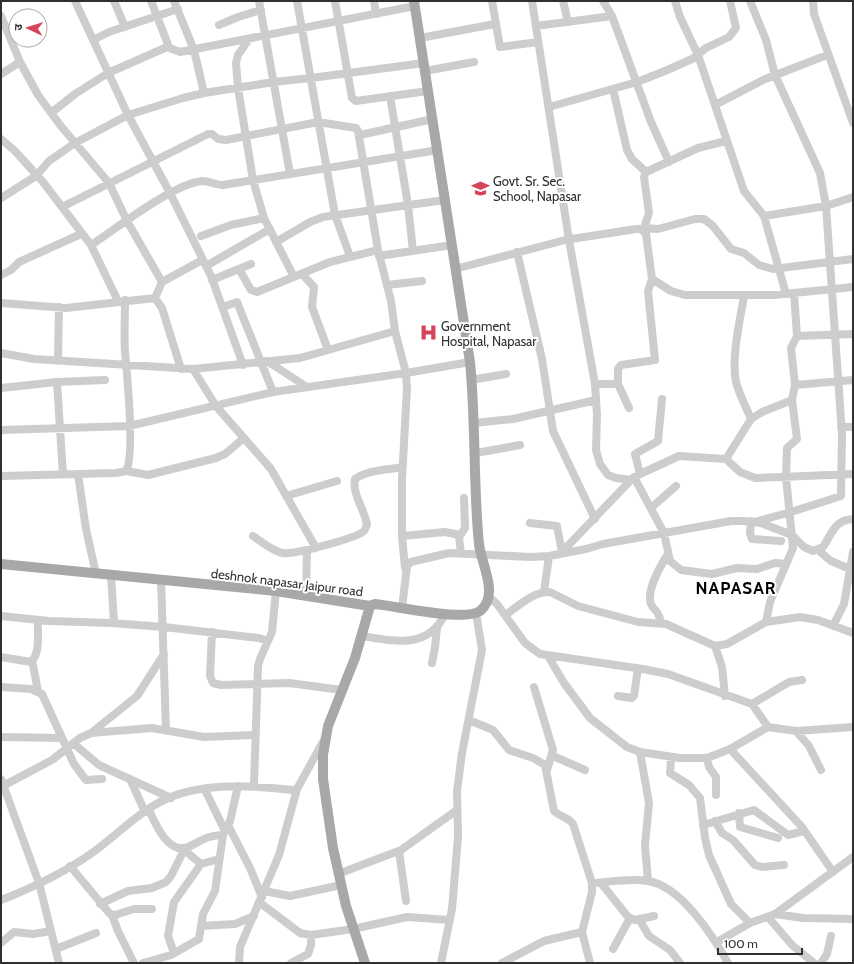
<svg xmlns="http://www.w3.org/2000/svg" width="854" height="964" font-family="Cabin,'Noto Sans Devanagari',sans-serif">
<style>
.lines{fill:none;stroke-linecap:round;stroke-linejoin:round}
.minor{stroke:#cdcdcd;stroke-width:8}
.major{stroke:#a8a8a8;stroke-width:10}
.labels{text-anchor:middle;dominant-baseline:central;stroke-width:4;stroke-linejoin:round;paint-order:stroke}
.poi-label{font-size:13px;fill:#303030;stroke:#fff;text-anchor:start}
.street-label{font-size:13px;fill:#303030;stroke:#fff}
.district-label{font-size:17px;font-weight:bold;letter-spacing:1px;fill:#000;stroke:#fff}
</style>
<rect width="100%" height="100%" fill="#fff"/>
<g class="lines">
<path class="minor" d="M 75,1 L 128,115 L 170,193 L 211,276 L 243,365
M 114,1 L 125,27
M 151,1 L 169,47
M 174,1 L 194,50 L 204,93
M 259,1 L 290,174
M 297,1 L 335,215 L 350,256
M 335,1 L 352,98 L 356,101 L 363,100 L 428,91
M 374,1 L 376,14
M 492,1 L 500,47 L 538,42
M 532,1 L 569,240 L 595,384 L 597,415 L 596,450 L 600,464 L 608,475 L 616,478 L 631,480
M 563,1 L 568,22
M 603,1 L 612,16 L 651,122 L 669,162
M 675,1 L 680,17 L 698,55 L 744,191 L 764,216 L 786,294
M 750,1 L 766,40 L 775,75 L 820,173 L 826,206 L 842,434 L 841,496 L 791,512 L 754,522
M 813,1 L 814,14 L 853,123
M 1,16 L 20,62 L 38,95 L 60,125 L 109,183 L 127,221 L 162,282
M 219,25 L 238,17 L 261,10
M 536,26 L 612,16
M 420,38 L 495,24
M 249,39 L 238,55 L 236,63 L 238,88 L 253,180 L 264,218 L 294,277
M 93,40 L 109,32 L 178,9
M 425,71 L 474,62
M 1,74 L 20,62
M 613,89 L 627,150 L 632,159 L 646,172
M 390,96 L 408,205 L 413,251
M 715,105 L 763,80 L 827,55
M 549,107 L 637,82 L 665,71 L 692,59 L 706,48 L 729,37 L 736,28 L 730,1
M 51,113 L 75,94 L 108,73 L 167,47 L 180,52 L 415,6
M 360,135 L 433,119
M 1,139 L 15,151 L 43,182 L 91,245 L 118,301
M 1,198 L 36,176 L 49,161 L 75,143 L 128,115 L 183,98 L 204,93 L 274,82 L 311,78 L 424,63
M 62,207 L 208,134 L 212,134 L 218,139 L 226,140 L 318,122 L 356,128 L 358,131 L 378,250 L 391,301 L 395,331 L 406,373 L 407,389 L 402,479 L 402,536 L 405,568
M 764,216 L 826,206 L 853,197
M 645,228 L 658,229 L 695,219 L 704,219 L 713,226 L 731,249 L 744,253 L 759,265 L 773,269 L 853,259
M 643,231 L 649,213 L 644,177 L 646,172 L 698,148 L 726,141
M 201,236 L 231,225 L 264,218
M 276,242 L 310,222 L 323,217 L 445,200
M 91,245 C 117,228 173,184 202,181 C 209,181 216,185 223,185 L 438,150
M 517,252 L 542,359 L 553,431 L 595,519
M 379,256 L 452,245
M 206,266 L 270,229
M 239,269 L 251,290 L 257,292 L 330,262 L 378,250
M 455,269 L 565,240 L 636,229 L 641,229 L 646,234 L 652,279 L 671,291 L 685,295 L 774,295 L 853,287
M 302,274 L 314,287 L 312,307 L 328,350
M 1,275 L 11,270 L 19,262 L 81,234
M 212,280 L 251,264
M 387,285 L 422,281
M 744,296 C 740,320 731,358 736,382 C 739,394 746,407 751,419
M 155,298 L 162,282 L 202,260
M 1,303 L 66,308 L 155,298 L 162,308 L 181,369
M 223,307 L 237,302 L 273,392
M 797,336 L 853,334
M 1,353 L 34,359 L 193,369 L 300,358 L 395,331
M 58,361 L 59,307
M 267,361 L 307,387
M 193,369 L 216,406 L 271,469 L 316,548
M 471,380 L 506,374
M 57,382 L 63,475
M 595,384 L 618,384 L 629,408
M 618,384 L 618,369 L 621,365 L 655,360 L 648,291 L 652,279
M 795,385 L 853,380
M 1,388 L 57,382 L 105,380
M 474,423 L 513,419 L 596,400
M 841,427 L 853,427
M 1,430 L 129,426 L 273,392 L 406,373 L 470,362
M 476,453 L 520,445
M 726,459 L 740,472 L 755,478 L 853,474
M 126,471 L 148,475 L 216,458 L 225,454 L 244,438
M 78,474 L 86,529 L 96,574
M 640,474 L 635,454 L 658,441 L 662,399
M 1,476 L 116,473 L 126,471 C 135,456 127,373 125,352 C 124,335 125,317 125,300
M 634,477 L 664,533 L 670,561 L 681,570 L 712,574 L 737,568 L 757,569 L 775,563 L 786,564
M 286,496 L 337,481
M 651,508 L 676,486
M 751,521 L 750,533 L 752,539 L 781,541
M 530,523 L 557,526 L 562,552
M 253,536 C 262,542 272,551 283,553 C 293,555 357,538 364,531 C 365,530 366,527 367,525 C 365,510 352,495 355,479 C 367,470 387,470 402,467
M 402,536 L 445,532 L 460,535
M 818,550 L 831,561 L 850,569
M 461,553 L 459,537 L 465,528 L 464,498
M 560,554 L 631,480 L 640,474 L 679,456 L 726,459 L 751,419 L 762,412 L 792,400 L 795,385 L 791,348 L 797,336 L 794,293
M 111,575 L 114,623
M 161,581 L 166,730
M 544,592 L 549,556
M 306,596 L 307,550
M 489,597 L 497,604 L 525,643 L 540,654 L 643,669 L 668,674 L 752,704 L 768,727
M 402,608 L 407,566 L 411,562 L 449,553 L 531,557 L 549,556 L 586,549 L 603,544 L 731,521 L 743,521 L 761,523 L 792,535 L 804,547 L 813,551 L 823,547 C 832,534 834,520 853,519
M 505,615 C 518,607 533,591 550,592 L 578,606 L 638,622 L 666,624 L 715,646 L 727,644 L 766,622 L 800,617 L 818,620 L 853,633
M 1,616 L 49,621 L 112,623 L 164,627 L 259,638 L 268,641
M 766,622 L 770,602 L 793,548 L 786,477 L 787,448 L 797,439 L 792,400
M 661,623 C 659,610 654,611 651,604 C 646,591 661,565 668,554
M 833,626 L 844,604 L 853,552
M 212,632 L 210,676 L 213,683 L 221,685 L 289,683 L 342,690
M 362,636 C 393,641 428,650 445,614
M 715,646 L 722,667 L 725,696
M 548,656 L 564,683 L 590,718 L 627,747 L 640,752 L 680,758 L 707,758 L 730,749 L 768,727 L 796,731 L 853,727
M 1,657 L 31,662 L 33,665 L 38,691
M 31,662 C 41,653 37,632 38,620
M 432,663 L 435,647 L 437,628
M 1,687 L 31,689 L 42,694 L 74,764 L 86,780 L 102,779
M 534,687 L 553,750 L 547,770
M 618,696 L 632,698 L 634,696 L 638,668
M 752,704 L 789,682 L 802,680
M 469,720 L 493,730 L 509,750 L 533,758 L 545,765 L 554,811 C 560,817 568,817 573,824 L 592,883 L 592,892 L 582,932 L 590,963
M 796,731 L 809,746 L 821,770
M 91,733 L 137,696 L 164,654
M 1,737 L 62,738
M 73,743 L 99,765 L 171,798
M 730,749 L 802,827 L 833,872
M 640,752 L 649,803 L 645,845 L 648,881
M 553,756 L 585,770
M 671,758 L 670,773 L 689,785 L 700,798 L 705,838 L 709,855 L 731,904 L 750,923
M 707,758 L 709,767 L 716,777 L 716,795
M 1,779 L 39,883 L 59,963
M 130,779 L 145,812
M 254,785 L 258,666 L 260,659 L 272,632 L 276,591
M 1,787 L 52,760 L 80,738 L 91,733 L 152,728 L 204,737 L 255,735
M 205,790 L 225,831
M 149,810 C 155,823 168,855 188,847 C 201,841 208,835 223,835
M 739,813 L 740,827 L 778,838
M 715,821 L 722,833 L 733,840 L 755,865 L 762,867 L 784,865
M 228,825 L 250,868 L 262,897
M 703,825 L 754,810 L 788,835 L 804,831
M 182,848 L 201,864 L 219,859
M 399,851 L 406,901
M 70,866 L 110,914 L 115,915 L 134,909 L 152,909
M 338,874 L 401,850 L 457,810
M 592,883 C 610,882 631,878 648,881 C 681,886 713,936 728,963
M 601,883 L 628,917 L 635,920 L 654,916
M 264,891 L 290,896 L 341,885
M 1,900 C 32,888 65,872 92,853 C 117,835 138,812 166,799 C 202,783 253,785 292,790 L 297,789 L 324,740
M 259,902 L 300,933 L 311,935 L 353,929 L 407,917 L 450,920
M 100,904 L 128,891 L 152,888 L 166,882 L 171,876 L 184,850
M 775,914 L 803,918 L 853,919
M 112,915 L 118,931 L 134,963
M 768,917 L 792,945 L 814,963
M 639,919 L 649,936 L 670,950 L 680,963
M 201,926 L 235,924 L 254,916
M 717,942 L 750,923 L 775,914 L 853,857
M 1,943 L 14,932 L 33,934 L 51,931
M 56,949 L 96,933
M 613,949 L 630,918
M 174,953 L 168,936 L 174,902 L 201,864
M 143,963 L 171,955 L 199,939 L 203,914 L 215,891 L 223,835 L 230,821 L 238,786
M 239,963 L 240,947 L 279,855 L 297,789
M 291,963 L 308,954 L 311,945 L 311,935
M 441,963 L 452,909 L 458,837 L 457,791 L 462,753 L 482,650 L 476,613
M 502,963 L 544,941 L 582,932
M 821,963 L 827,954 L 831,936"/>
<path class="major" d="M 1,564 L 276,591 L 370,606
M 370,606 L 375,604 C 396,606 465,622 480,611 C 500,595 481,564 479,544 C 473,484 476,422 470,362 L 414,1
M 365,963 L 346,906 L 333,848 L 323,779 L 323,755 L 328,726 L 355,658 L 370,606"/>
</g>
<defs>
<symbol id="school-bare" viewBox="-9 -9 18 18"><path d="M0-5L7-2L0 1L-7-2ZM-4 1L0 2.5L4 1V4Q0 6-4 4Z" fill="#d6435a" stroke="#fff" stroke-width="2.5" paint-order="stroke"/></symbol>
<symbol id="hospital-bare" viewBox="-9 -9 18 18"><path d="M-5-5h3v3.5h4V-5h3V5h-3V1.5h-4V5h-3Z" fill="#d6435a" stroke="#fff" stroke-width="2.5" paint-order="stroke"/></symbol>
</defs>
<g fill-rule="evenodd">
<use href="#school-bare" x="468" y="176" width="25" height="25"/>
<use href="#hospital-bare" x="416" y="320" width="25" height="25"/>
</g>
<g class="labels">
<g class="poi-label">
<text x="493" y="181">Govt. Sr. Sec.<tspan x="493" dy="15">School, Napasar</tspan></text>
<text x="441" y="326">Government<tspan x="441" dy="15">Hospital, Napasar</tspan></text>
</g>
<g class="street-label">
<text transform="translate(287 582) rotate(7)">deshnok napasar Jaipur road</text>
</g>
<g class="district-label">
<text x="736" y="588">NAPASAR</text>
</g>
</g>
<rect width="854" height="964" fill="none" stroke="#303030" stroke-width="4"/>
<g transform="translate(28 28) rotate(274)"><circle r="19" fill="#ffffff" stroke="#acacac"/>
<path d="M0-3L7 15L0 10L-7 15Z" fill="#d6435a"/>
<text y="-6" font-size="11" font-weight="bold" text-anchor="middle" fill="#303030">उ</text>
</g>
<path d="M718 948v6h84v-6" fill="none" stroke="#303030" stroke-width="2"/>
<text x="724" y="948" font-size="12" fill="#303030" stroke="#ffffff" stroke-width="3" paint-order="stroke">100 m</text>
</svg>
